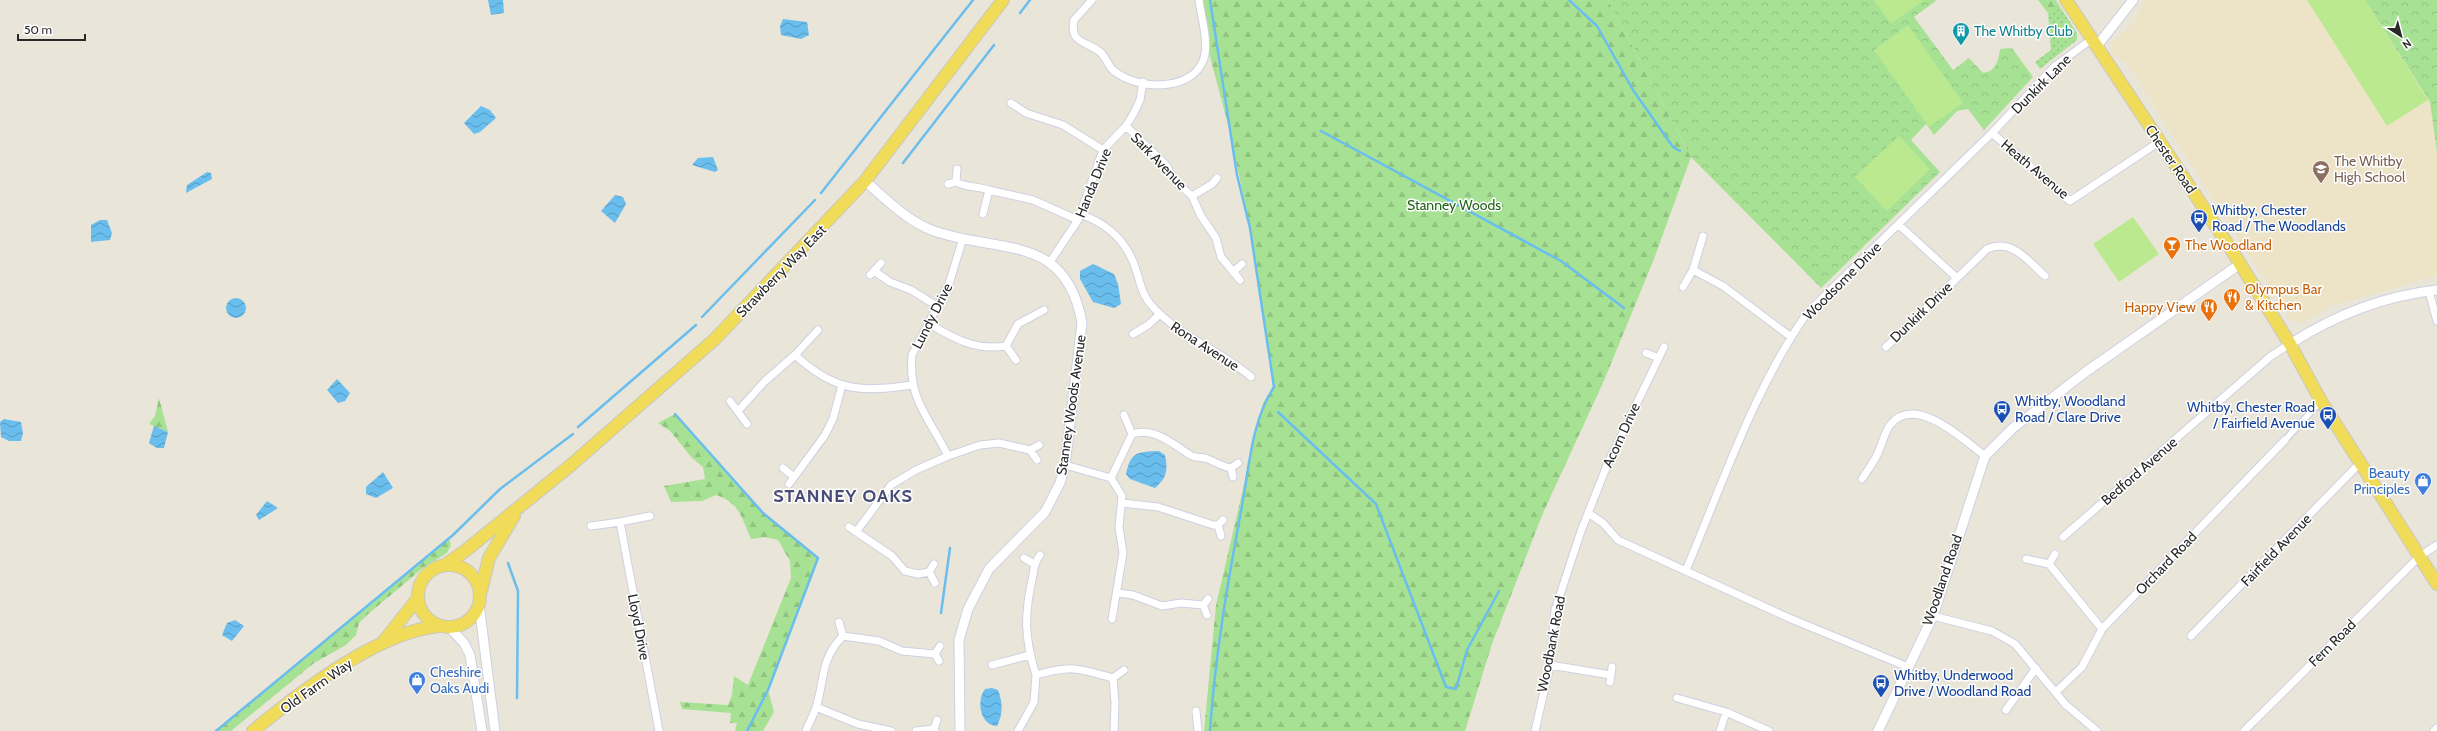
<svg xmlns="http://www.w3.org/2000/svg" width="2437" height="731" font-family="Cabin,sans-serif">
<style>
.education{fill:#ede4c8}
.grass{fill:url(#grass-dots)}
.forest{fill:url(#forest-firs)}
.park{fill:url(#park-crowns)}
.pitch{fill:#bbe990}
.water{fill:url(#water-waves)}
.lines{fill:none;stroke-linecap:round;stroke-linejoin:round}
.stream{stroke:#6abeee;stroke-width:2.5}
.pedestrian-casing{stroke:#ced0e1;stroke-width:8}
.minor-casing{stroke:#ced0e1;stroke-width:9}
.tertiary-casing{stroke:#ced0e1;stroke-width:11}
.primary-casing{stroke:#c7c7c7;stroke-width:14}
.pedestrian{stroke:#fff;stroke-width:5.5}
.minor{stroke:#fff;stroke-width:7}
.tertiary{stroke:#fff;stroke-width:9}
.primary{stroke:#f0dc58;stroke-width:12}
.labels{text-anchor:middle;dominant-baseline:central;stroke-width:3;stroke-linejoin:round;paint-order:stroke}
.culture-label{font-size:14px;fill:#0d838f;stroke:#fff;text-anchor:start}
.street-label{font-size:14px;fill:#282828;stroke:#fff}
.education-label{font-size:14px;fill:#785e54;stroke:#fff;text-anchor:start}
.park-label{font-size:14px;fill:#216319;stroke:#fff}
.transit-label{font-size:14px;fill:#164399;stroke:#fff;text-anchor:start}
.food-label{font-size:14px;fill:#c56008;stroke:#fff;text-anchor:start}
.shop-label{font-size:14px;fill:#366cbe;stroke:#fff;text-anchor:end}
.district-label{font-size:18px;font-weight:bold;letter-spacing:1px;fill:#494c78;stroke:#fff}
</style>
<defs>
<pattern id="grass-dots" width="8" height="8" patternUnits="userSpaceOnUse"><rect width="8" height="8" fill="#a7e294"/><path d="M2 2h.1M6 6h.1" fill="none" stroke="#90c280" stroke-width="1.8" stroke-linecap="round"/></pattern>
<pattern id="forest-firs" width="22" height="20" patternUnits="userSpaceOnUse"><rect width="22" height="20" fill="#a7e294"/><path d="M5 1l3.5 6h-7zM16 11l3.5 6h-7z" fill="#90c280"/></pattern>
<pattern id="park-crowns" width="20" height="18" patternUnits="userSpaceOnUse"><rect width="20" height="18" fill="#a7e294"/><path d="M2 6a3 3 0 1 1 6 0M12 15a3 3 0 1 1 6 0" fill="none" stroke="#90c280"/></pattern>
<pattern id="water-waves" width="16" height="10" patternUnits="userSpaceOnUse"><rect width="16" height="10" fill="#6abeee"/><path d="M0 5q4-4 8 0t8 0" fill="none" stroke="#579ac1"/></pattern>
</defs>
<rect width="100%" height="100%" fill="#eae5d9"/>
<path class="education" d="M 2146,0 L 2365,0 L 2430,102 L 2437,152 L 2437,276 L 2334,305 L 2301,323 L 2290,320 L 2126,62 L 2110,52 L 2112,43 L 2131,25 Z"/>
<path class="grass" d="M 2057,2 L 2077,33 L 2077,40 L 2040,69 L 2035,62 L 2051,50 L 2048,13 Z"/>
<path class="forest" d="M 1202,0 L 1608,0 L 1691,157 L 1654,259 L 1603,383 L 1543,513 L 1492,644 L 1465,731 L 1204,731 L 1216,605 L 1263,403 L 1274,387 L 1250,228 L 1230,132 L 1209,53 Z
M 2038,0 L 2056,0 L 2057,2 L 2048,13 Z
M 159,398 L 168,432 L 149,424 L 155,416 Z
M 675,414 L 763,513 L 818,558 L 768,690 L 774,712 L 763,731 L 735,731 L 737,723 L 730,723 L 731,713 L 682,709 L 680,702 L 728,705 L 732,695 L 734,676 L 748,685 L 791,578 L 790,561 L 778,540 L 765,537 L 751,539 C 742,518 739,502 716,495 L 702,501 L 671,502 L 664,486 L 705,479 L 703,467 L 692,458 L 670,431 L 658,423 Z
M 449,539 L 451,545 L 447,553 L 423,568 L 367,615 L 359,623 L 356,635 L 346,645 L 314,663 L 231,731 L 216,731 Z"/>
<path class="park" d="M 1608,0 L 1937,0 L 1914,17 L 1953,70 L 1969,58 L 1983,73 C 1996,71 1998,62 2000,49 L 2012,48 L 2033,77 L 1984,130 L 1968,109 L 1957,111 L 1934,135 L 1926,124 L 1911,140 L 1940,172 L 1821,288 L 1691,157 Z
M 2365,0 L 2437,0 L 2437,152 L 2430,102 Z"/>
<path class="pitch" d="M 1874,0 L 1924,0 L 1891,24 Z
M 2307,0 L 2365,0 L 2428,100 L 2387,126 Z
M 1908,25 L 1963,103 L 1929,127 L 1874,50 Z
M 1899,136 L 1930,169 L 1887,211 L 1855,177 Z
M 2133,217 L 2159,254 L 2119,282 L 2093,244 Z"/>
<path class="water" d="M 488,0 L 503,0 L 504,13 L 491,15 Z
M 783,19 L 807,22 L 809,35 L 801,39 L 781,35 L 780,26 Z
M 481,106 L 490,110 L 496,118 L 480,132 L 474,134 L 464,123 Z
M 713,157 L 718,170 L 715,172 L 692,165 L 698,158 Z
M 207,172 L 211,173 L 212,179 L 186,193 L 187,185 Z
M 615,195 L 623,197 L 626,204 L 615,223 L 601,211 Z
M 100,220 L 107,220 L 112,233 L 110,240 L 91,242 L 91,225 Z
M 1093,264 L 1114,274 L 1118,284 L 1121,304 L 1114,308 L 1093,302 L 1080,279 L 1080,271 Z
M226 308a10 10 0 1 1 20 0a10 10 0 1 1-20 0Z
M 337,379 L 350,393 L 345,401 L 338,403 L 327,390 Z
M 4,419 L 21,422 L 23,433 L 21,441 L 9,441 L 1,437 L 0,422 Z
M 154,426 L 168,432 L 164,448 L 157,448 L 149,443 Z
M 1159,451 L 1165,455 C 1168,470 1167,478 1155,488 L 1130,479 L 1126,474 C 1131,451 1138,452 1159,451 Z
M 383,472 L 393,488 L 376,498 L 366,494 L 366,487 Z
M 267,501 L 278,508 L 259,520 L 256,515 Z
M 235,620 L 244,626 L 232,641 L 222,635 L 227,623 Z
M 992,688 L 998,690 C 1003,703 1003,714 997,726 C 980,726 976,700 985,689 Z"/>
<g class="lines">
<path class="stream" d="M 1569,0 L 1597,26 L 1633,90 L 1673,147 L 1680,151
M 1020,13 L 1030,0
M 1321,131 L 1561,261 L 1624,308
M 903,163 L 994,45
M 821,193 L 973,0
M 702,317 L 815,200
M 1278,412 L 1376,504 L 1446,687 L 1456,689 L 1467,650 L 1499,591
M 675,414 L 763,513 L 818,558 L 768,690 L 747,731
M 578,427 L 696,325
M 508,563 L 518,591 L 517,698
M 941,613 L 950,548
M 216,731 L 453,535 L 500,489 L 573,434
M 1210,731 C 1215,655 1228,581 1242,506 C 1249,467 1252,420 1274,387 L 1250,228 L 1237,175 L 1210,0"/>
<defs>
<path id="pedestrian" d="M 2285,440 L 2321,401"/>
<path id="minor" d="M 1092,0 L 1074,20 C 1069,44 1087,41 1100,52 C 1106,57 1108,66 1114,71 C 1138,90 1190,92 1203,61 C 1210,44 1201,17 1199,0
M 1011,103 L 1026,113 L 1063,125 L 1103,150
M 1126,126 L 1167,166 L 1174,180 L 1192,196 L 1212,184 L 1217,178
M 1992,133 L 2070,201 L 2159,142
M 957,169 L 956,182 C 967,188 977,186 989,190
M 948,184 L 956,182
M 1192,196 L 1201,216 L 1216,238 L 1221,257 L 1240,280
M 983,214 L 989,190 L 1033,200 L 1078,220
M 1080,214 C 1109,224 1129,244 1137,273 C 1141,286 1143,296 1152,306 C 1180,337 1220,350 1251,377
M 1899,225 L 1957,278
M 1050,262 L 1078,220 L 1103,150 L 1126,126 L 1134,113 L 1140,100 L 1143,82
M 1693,270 L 1703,236
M 874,271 L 890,282 L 911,290 L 937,306
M 1233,272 L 1242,264
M 870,275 L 881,263
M 1683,287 L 1693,270 L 1723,286 L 1791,337
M 2429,291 L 2437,321
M 928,323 C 953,338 975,351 1006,346 L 1016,360
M 818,330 L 795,355 C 834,391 861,393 912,385
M 1133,334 L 1148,325 L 1160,314
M 1006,346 L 1018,324 L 1044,310
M 1886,347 L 1987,249 C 2012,238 2027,260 2045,276
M 1646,353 L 1659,358
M 730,401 L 747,424
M 738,411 L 765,381 L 795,355
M 1132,434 C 1154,427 1172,443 1190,455 C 1195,458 1200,457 1205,458 C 1214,461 1222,467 1231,468 L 1238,463
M 1030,450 L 1037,460
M 948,456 L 980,445 L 999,443 L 1030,450 L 1039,445
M 1065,465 L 1111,478 L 1122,496 L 1119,527 L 1123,553 L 1112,619
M 783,468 L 794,477
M 1231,468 L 1233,477
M 1111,478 L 1132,434 L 1124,415
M 1862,479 C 1867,471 1874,462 1878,453 C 1882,444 1884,434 1890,425 C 1915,393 1964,440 1985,456
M 789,484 L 825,435 L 833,419 L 842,385
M 1122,503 L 1158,507 L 1213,525 L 1218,525 L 1223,520
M 1588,513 L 1603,523 L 1618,540 L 1789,618 L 1908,667
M 620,522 L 650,516
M 1218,525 L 1221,536
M 591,526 L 620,522 L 659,731
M 849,527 L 892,556 L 905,571 L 918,574 L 929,572 L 934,564
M 856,532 L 891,485 L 916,470 L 948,456 C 930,418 908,401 912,355 L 949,284 L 963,238
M 2063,537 L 2271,356 L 2290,344
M 1024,558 L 1034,564
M 2026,559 L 2049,564 L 2102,629
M 2049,564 L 2055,554
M 1686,570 C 1723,483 1753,391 1807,313 L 1992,133 L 2055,66 L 2092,39
M 929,572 L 935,583
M 1118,593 L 1133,595 L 1162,606 L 1181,603 L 1203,605 L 1207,615
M 1203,605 L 1208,599
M 1933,616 L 1992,631 L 2015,644 L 2066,705 L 2097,731
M 839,622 L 843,636
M 2191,636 L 2360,463
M 935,654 L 940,646
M 992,665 L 1030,655
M 1550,665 L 1611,675
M 1036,675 C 1024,637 1024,614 1033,575 C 1034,567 1035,562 1040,555
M 1113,678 L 1115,703 L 1114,731
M 1610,682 L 1612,667
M 2056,692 L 2082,667 L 2102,629 L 2285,440
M 1677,698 L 1726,712
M 816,707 L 858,724 L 891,731
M 2006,710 L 2036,668
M 1196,711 L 1198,731
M 934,729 L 937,720
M 806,731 C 809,723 813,716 816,708 C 825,679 820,659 843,636 L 879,641 L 902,651 L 935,654 L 939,661
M 916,731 L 934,729 L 935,731
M 1018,731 L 1034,702 L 1036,675 C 1072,665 1078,668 1113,678 L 1124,670
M 1535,731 L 1550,665 L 1555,610 L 1581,531 L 1608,463 L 1664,347
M 1720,731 L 1726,712 L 1769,731
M 2244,731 L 2420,556 L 2437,545
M 2434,731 L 2437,728"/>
<path id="tertiary" d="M 2097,46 L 2133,0
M 865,181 C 886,199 908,222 934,231 C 1001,254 1066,233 1082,323 L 1065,465 L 1060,483 L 1045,512 L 989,569 L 968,609 L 959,640 L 960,731
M 2290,344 C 2335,315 2383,296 2437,290
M 479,604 L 495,731
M 449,627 L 464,643 L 470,655 L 482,731
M 1878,731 L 1933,616 L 1985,456 L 2013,428 L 2087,371 L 2240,264"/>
<path id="primary" d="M 2066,0 L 2229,246 L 2290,344 L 2321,401 L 2437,584
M 445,565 L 465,551 L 571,465 L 715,339 L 865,181 L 1003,0
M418 596a31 31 0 1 1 62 0a31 31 0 1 1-62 0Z
M 481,591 L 489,558 L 514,516
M 384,641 L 418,598
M 253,731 C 300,692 379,631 440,626"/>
</defs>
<use href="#pedestrian" class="pedestrian-casing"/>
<use href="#minor" class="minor-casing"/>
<use href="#tertiary" class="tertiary-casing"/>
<use href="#primary" class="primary-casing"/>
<use href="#pedestrian" class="pedestrian"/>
<use href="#minor" class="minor"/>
<use href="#tertiary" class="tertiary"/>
<use href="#primary" class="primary"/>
</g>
<defs>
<symbol id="building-pin" viewBox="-11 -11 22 30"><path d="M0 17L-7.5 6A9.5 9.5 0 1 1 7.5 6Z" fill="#0f9aa8" stroke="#fff"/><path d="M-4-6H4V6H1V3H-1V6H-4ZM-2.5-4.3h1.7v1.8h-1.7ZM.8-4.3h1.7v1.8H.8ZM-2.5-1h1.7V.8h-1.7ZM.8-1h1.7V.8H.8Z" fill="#fff"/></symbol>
<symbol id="school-pin" viewBox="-11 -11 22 30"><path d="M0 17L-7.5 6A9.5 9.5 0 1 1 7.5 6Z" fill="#8d6e63" stroke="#fff"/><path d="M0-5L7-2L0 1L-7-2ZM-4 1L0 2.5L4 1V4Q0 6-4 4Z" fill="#fff"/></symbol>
<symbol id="bus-pin" viewBox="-11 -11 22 30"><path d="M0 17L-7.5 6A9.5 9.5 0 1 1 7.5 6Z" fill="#1a4fb4" stroke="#fff"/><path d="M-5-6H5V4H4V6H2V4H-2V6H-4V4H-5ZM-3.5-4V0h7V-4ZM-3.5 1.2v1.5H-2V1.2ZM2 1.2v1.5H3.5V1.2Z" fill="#fff"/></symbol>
<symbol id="bar-pin" viewBox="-11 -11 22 30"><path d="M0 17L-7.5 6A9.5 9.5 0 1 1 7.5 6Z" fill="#e8710a" stroke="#fff"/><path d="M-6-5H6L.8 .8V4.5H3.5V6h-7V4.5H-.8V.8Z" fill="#fff"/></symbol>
<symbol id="restaurant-pin" viewBox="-11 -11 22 30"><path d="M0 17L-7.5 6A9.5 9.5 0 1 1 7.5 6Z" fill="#e8710a" stroke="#fff"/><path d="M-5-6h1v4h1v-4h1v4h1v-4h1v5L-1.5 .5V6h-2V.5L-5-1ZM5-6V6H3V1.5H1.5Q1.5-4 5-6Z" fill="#fff"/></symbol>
<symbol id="shop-pin" viewBox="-11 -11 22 30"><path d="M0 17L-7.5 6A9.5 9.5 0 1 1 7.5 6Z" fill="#3f7fe0" stroke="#fff"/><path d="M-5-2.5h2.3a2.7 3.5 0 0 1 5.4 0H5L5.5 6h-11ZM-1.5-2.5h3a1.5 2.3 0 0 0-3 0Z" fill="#fff"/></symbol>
</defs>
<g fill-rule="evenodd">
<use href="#building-pin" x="1951" y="21" width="20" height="27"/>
<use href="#school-pin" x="2311" y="159" width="20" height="27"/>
<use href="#bus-pin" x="2189" y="208" width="20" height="27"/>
<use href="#bar-pin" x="2162" y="235" width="20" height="27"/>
<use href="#restaurant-pin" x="2222" y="287" width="20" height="27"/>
<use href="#restaurant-pin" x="2199" y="297" width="20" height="27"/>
<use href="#bus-pin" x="1992" y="399" width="20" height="27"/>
<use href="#bus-pin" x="2318" y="405" width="20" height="27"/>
<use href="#shop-pin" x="2413" y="471" width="20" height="27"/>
<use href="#shop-pin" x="407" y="670" width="20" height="27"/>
<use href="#bus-pin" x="1871" y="673" width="20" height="27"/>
</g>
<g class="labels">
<g class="culture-label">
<text x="1974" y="31">The Whitby Club</text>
</g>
<g class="street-label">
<text transform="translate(2041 84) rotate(-45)">Dunkirk Lane</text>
<text transform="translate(2171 159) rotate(56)">Chester Road</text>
<text transform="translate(1159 161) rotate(46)">Sark Avenue</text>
<text transform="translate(2035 169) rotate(40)">Heath Avenue</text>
<text transform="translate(1093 183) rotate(-68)">Handa Drive</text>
<text transform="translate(781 271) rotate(-46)">Strawberry Way East</text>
<text transform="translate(1842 281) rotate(-45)">Woodsome Drive</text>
<text transform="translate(1921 312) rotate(-44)">Dunkirk Drive</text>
<text transform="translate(932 316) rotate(-63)">Lundy Drive</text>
<text transform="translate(1205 346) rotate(33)">Rona Avenue</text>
<text transform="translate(1071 405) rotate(-82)">Stanney Woods Avenue</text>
<text transform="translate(1621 435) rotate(-65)">Acorn Drive</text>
<text transform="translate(2139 471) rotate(-41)">Bedford Avenue</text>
<text transform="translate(2276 550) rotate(-46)">Fairfield Avenue</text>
<text transform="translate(2166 563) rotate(-46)">Orchard Road</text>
<text transform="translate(1942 580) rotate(-71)">Woodland Road</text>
<text transform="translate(639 627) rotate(79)">Lloyd Drive</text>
<text transform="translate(2332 643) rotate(-45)">Fern Road</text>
<text transform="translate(1551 644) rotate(-79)">Woodbank Road</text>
<text transform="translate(316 686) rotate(-35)">Old Farm Way</text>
</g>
<g class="education-label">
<text x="2334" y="161">The Whitby<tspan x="2334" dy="16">High School</tspan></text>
</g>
<g class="park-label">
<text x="1454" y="205">Stanney Woods</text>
</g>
<g class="transit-label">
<text x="2212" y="210">Whitby, Chester<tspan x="2212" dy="16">Road / The Woodlands</tspan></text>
<text x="2015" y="401">Whitby, Woodland<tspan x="2015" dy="16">Road / Clare Drive</tspan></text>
<text x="2315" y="407" text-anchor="end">Whitby, Chester Road<tspan x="2315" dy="16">/ Fairfield Avenue</tspan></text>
<text x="1894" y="675">Whitby, Underwood<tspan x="1894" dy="16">Drive / Woodland Road</tspan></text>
</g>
<g class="food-label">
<text x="2185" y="245">The Woodland</text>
<text x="2245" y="289">Olympus Bar<tspan x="2245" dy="16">&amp; Kitchen</tspan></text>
<text x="2196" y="307" text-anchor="end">Happy View</text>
</g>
<g class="shop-label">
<text x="2410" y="473">Beauty<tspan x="2410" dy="16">Principles</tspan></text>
<text x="430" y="672" text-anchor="start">Cheshire<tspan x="430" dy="16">Oaks Audi</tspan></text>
</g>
<g class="district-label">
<text x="843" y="496">STANNEY OAKS</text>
</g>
</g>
<g transform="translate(2401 36) rotate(144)" stroke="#ffffff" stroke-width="3" paint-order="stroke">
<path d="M0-3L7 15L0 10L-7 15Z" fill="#282828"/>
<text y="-6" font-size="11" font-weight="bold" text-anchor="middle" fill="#282828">N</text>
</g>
<path d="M18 34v6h67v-6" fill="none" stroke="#282828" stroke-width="2"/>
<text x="24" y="34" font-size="12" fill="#282828" stroke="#ffffff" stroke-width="3" paint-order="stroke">50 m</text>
</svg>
